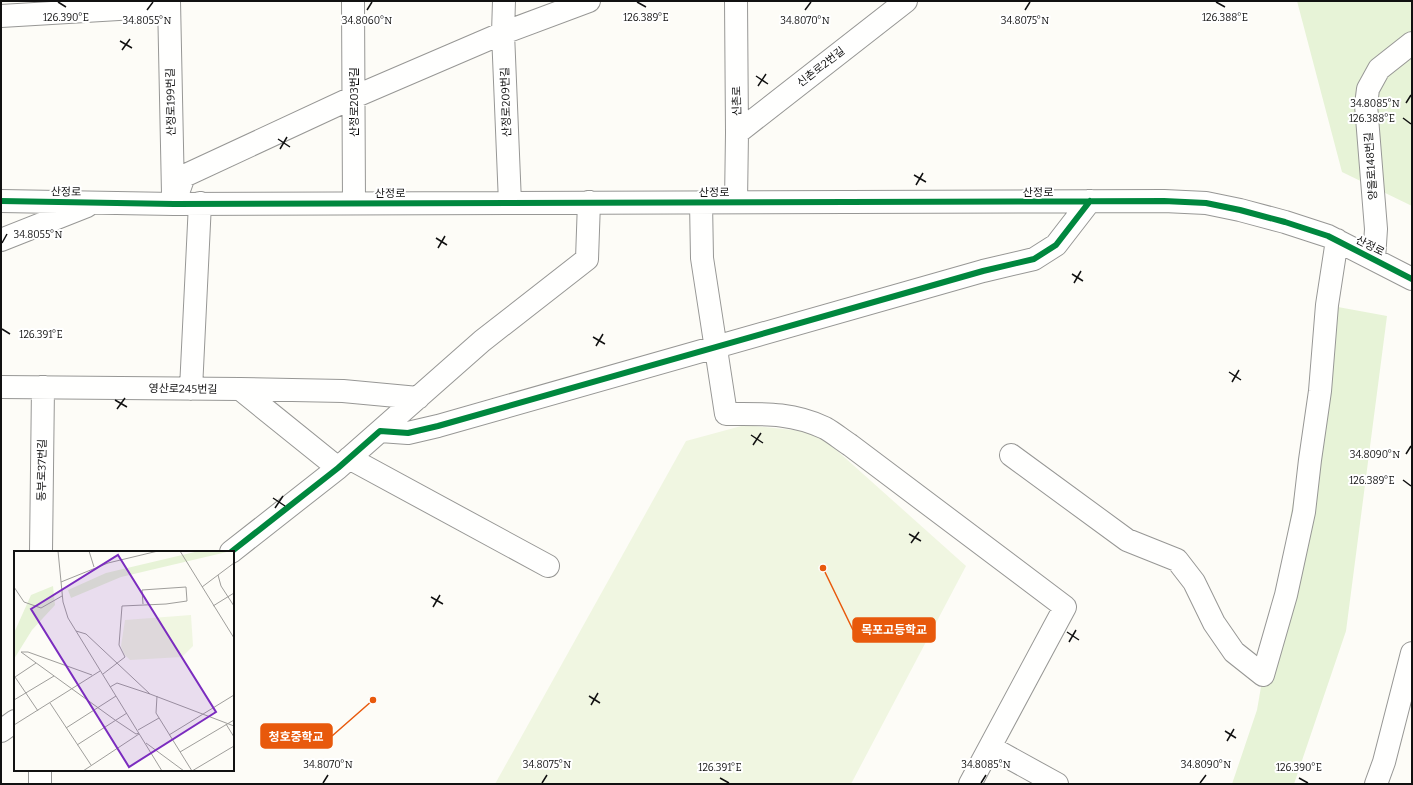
<svg xmlns="http://www.w3.org/2000/svg" width="1413" height="785" font-family="Bitter,'Noto Sans KR',serif">
<style>
.green{fill:#e7f3d7}
.pitch{fill:#f0f6e1}
.lines{fill:none;stroke-linecap:round;stroke-linejoin:round}
.minor-casing{stroke:#979795;stroke-width:24}
.minor{stroke:#fffffe;stroke-width:22}
.cycleway-casing{stroke:#fff;stroke-width:8}
.cycleway{stroke:#00873e;stroke-width:6}
.ticks{fill:none;stroke:#111;stroke-width:1.5}
.labels{text-anchor:middle;dominant-baseline:central;stroke-width:4;stroke-linejoin:round;paint-order:stroke}
.street-label{font-size:11px;fill:#111;stroke:#fff}
.inset-road{fill:none;stroke:#9f9e9b;stroke-width:1}
.view{fill:#7b2cbf;fill-opacity:0.15;stroke:#7b2cbf;stroke-width:2}
.inset-edge{fill:none;stroke:#111;stroke-width:2}
.ticks-label{font-size:10px;text-anchor:middle;fill:#111;stroke:#fff;stroke-width:4;stroke-linejoin:round;paint-order:stroke}
.leader{fill:none;stroke:#e8590c;stroke-width:1.5}
.callout-dot{fill:#e8590c;stroke:#fff;stroke-width:1.5}
.callout{fill:#e8590c;stroke:#e8590c;stroke-width:1.5}
.callout-label{font-size:12px;text-anchor:middle;font-weight:bold;fill:#fff}
</style>
<rect width="100%" height="100%" fill="#fdfcf7"/>
<path class="green" d="M 1297,1 L 1412,1 L 1412,206 L 1342,172 Z
M 1327,305 L 1387,316 L 1346,631 L 1294,784 L 1232,784 L 1257,710 Z"/>
<path class="pitch" d="M 745,425 L 812,432 L 824,439 L 966,566 L 851,784 L 495,784 L 686,441 Z"/>
<g class="lines">
<defs>
<path id="minor" d="M 169,1 L 173,194
M 353,1 L 354,203
M 504,1 L 503,33 L 510,203
M 736,1 L 737,133 L 736,202
M 1,16 L 169,6
M 737,133 L 906,1
M 1,201 L 174,204 L 1164,201 L 1206,203 L 1240,210 L 1285,222 L 1328,236 L 1412,279
M 701,202 L 702,258 L 726,414 C 762,414 791,412 825,428 C 834,433 842,440 850,445 L 1065,607 L 970,784
M 174,204 L 184,176 L 354,97 L 503,33 L 589,1
M 1,240 L 87,206
M 1374,259 L 1376,229 L 1366,105 L 1368,89 L 1379,69 L 1412,43
M 1,387 L 240,389 L 338,468
M 191,389 L 200,203
M 240,389 L 343,391 L 418,398
M 380,431 L 482,341 L 587,259 L 589,202
M 1011,455 L 1127,540 L 1177,560 L 1194,582 L 1214,623 L 1234,652 L 1263,675 L 1286,595 L 1304,512 L 1310,460 L 1320,391 L 1327,305 L 1337,240
M 349,458 L 548,566
M 41,552 L 43,387
M 231,552 L 338,468 L 380,431 L 408,433 L 438,426 L 983,271 L 1034,259 L 1056,245 L 1090,201
M 1,731 L 15,721
M 990,747 L 1057,784
M 40,770 L 40,784
M 1376,784 L 1384,762 L 1412,653"/>
</defs>
<use href="#minor" class="minor-casing"/>
<use href="#minor" class="minor"/>
<defs>
<path id="cycleway" d="M 1,201 L 174,204 L 1164,201 L 1206,203 L 1240,210 L 1285,222 L 1328,236 L 1412,279
M 231,552 L 338,468 L 380,431 L 408,433 L 438,426 L 983,271 L 1034,259 L 1056,245 L 1090,201"/>
</defs>
<use href="#cycleway" class="cycleway-casing"/>
<use href="#cycleway" class="cycleway"/>
</g>
<path class="ticks" d="M 58,2 L 66,7M 637,2 L 646,7M 1216,2 L 1225,7M 147,10 L 153,2M 367,10 L 372,2M 805,10 L 811,2M 1025,10 L 1030,2M 120,41 L 132,48M 122,50 L 130,39M 756,76 L 768,84M 758,86 L 766,74M 1406,103 L 1411,95M 1403,118 L 1411,124M 278,139 L 290,147M 280,149 L 287,137M 914,175 L 926,182M 916,185 L 923,173M 436,238 L 447,245M 2,243 L 7,234M 438,248 L 445,236M 1072,274 L 1083,281M 1074,283 L 1081,271M 2,329 L 10,334M 593,337 L 605,344M 596,346 L 603,334M 1229,372 L 1241,380M 1232,382 L 1239,370M 115,400 L 127,407M 117,409 L 125,398M 751,435 L 763,443M 753,445 L 761,433M 1406,454 L 1411,446M 1403,480 L 1411,486M 273,498 L 285,506M 275,508 L 283,496M 909,534 L 921,541M 911,543 L 919,532M 431,597 L 443,604M 433,607 L 440,595M 1067,632 L 1079,640M 1069,642 L 1076,630M 589,696 L 600,703M 591,705 L 598,693M 1225,731 L 1236,738M 1227,741 L 1234,729M 720,778 L 729,783M 1299,778 L 1308,783M 323,783 L 328,775M 542,783 L 547,775M 981,783 L 986,775M 1200,783 L 1206,775"/>
<g class="labels">
<g class="street-label">
<text transform="translate(821 67) rotate(-38)">신촌로2번길</text>
<text transform="translate(737 101) rotate(-91)">신촌로</text>
<text transform="translate(171 102) rotate(-91)">산정로199번길</text>
<text transform="translate(354 102) rotate(-90)">산정로203번길</text>
<text transform="translate(506 102) rotate(-92)">산정로209번길</text>
<text transform="translate(1371 166) rotate(-94)">양을로148번길</text>
<text transform="translate(66 192) rotate(1)">산정로</text>
<text x="714" y="192">산정로</text>
<text x="1038" y="192">산정로</text>
<text x="390" y="193">산정로</text>
<text transform="translate(1370 246) rotate(27)">산정로</text>
<text transform="translate(183 389) rotate(1)">영산로245번길</text>
<text transform="translate(42 470) rotate(-89)">동부로37번길</text>
</g>
</g>
<g transform="translate(14 551)">
<rect width="220" height="220" fill="#fdfcf7"/>
<path d="M 185,0 L 217,0 L 107,26 L 57,47 L 54,39 L 92,22 ZM 39,35 L 41,54 L 18,79 L 0,108 L 0,82 L 17,44 Z" fill="#e7f3d7"/>
<path d="M 177,64 L 179,95 L 168,106 L 116,109 L 110,103 L 107,95 L 111,69 Z" fill="#f0f6e1"/>
<path class="inset-road" d="M 44,0 L 49,51 L 54,67 L 148,220M 75,0 L 80,16M 166,0 L 220,87M 204,24 L 207,35 L 220,55M 47,31 L 94,12 L 144,0M 0,36 L 10,51 L 27,57 L 48,45M 188,36 L 220,12M 199,55 L 220,42M 62,80 L 72,83 L 136,143 L 220,175M 7,101 L 101,169 L 122,183 L 125,182M 7,101 L 14,101 L 78,124M 22,112 L 1,126 L 24,160M 89,123 L 111,106 L 105,94 L 108,55 L 152,53 L 173,50 L 172,36 L 128,39 L 129,53M 96,136 L 103,132 L 136,143M 143,145 L 142,162 L 178,220M 0,149 L 40,125M 36,152 L 77,214M 212,173 L 220,186M 0,174 L 86,120M 52,177 L 102,145M 124,179 L 145,167M 155,184 L 220,144M 132,192 L 170,220M 63,194 L 113,162M 166,201 L 220,169M 69,220 L 125,183M 178,220 L 220,195"/>
<path class="view" d="M 104,4 L 202,161 L 115,216 L 17,58 Z"/>
<rect width="220" height="220" class="inset-edge"/>
</g>
<g class="ticks-label">
<text x="1225" y="21">126.388°E</text>
<text x="66" y="21">126.390°E</text>
<text x="646" y="21">126.389°E</text>
<text x="147" y="24">34.8055°N</text>
<text x="367" y="24">34.8060°N</text>
<text x="805" y="24">34.8070°N</text>
<text x="1025" y="24">34.8075°N</text>
<text x="1375" y="107">34.8085°N</text>
<text x="1372" y="122">126.388°E</text>
<text x="38" y="238">34.8055°N</text>
<text x="41" y="338">126.391°E</text>
<text x="1375" y="458">34.8090°N</text>
<text x="1372" y="484">126.389°E</text>
<text x="328" y="768">34.8070°N</text>
<text x="547" y="768">34.8075°N</text>
<text x="986" y="768">34.8085°N</text>
<text x="1206" y="768">34.8090°N</text>
<text x="720" y="771">126.391°E</text>
<text x="1299" y="771">126.390°E</text>
</g>
<path class="leader" d="M823 568L853 630M373 700L332 736"/>
<g class="callout-dot">
<circle cx="823" cy="568" r="4"/>
<circle cx="373" cy="700" r="4"/>
</g>
<g class="callout">
<rect x="853" y="618" width="82" height="24" rx="4"/>
<rect x="261" y="724" width="71" height="24" rx="4"/>
</g>
<g class="callout-label">
<text x="894" y="634">목포고등학교</text>
<text x="296" y="741">청호중학교</text>
</g>
<rect width="1413" height="785" fill="none" stroke="#111111" stroke-width="4"/>
</svg>
